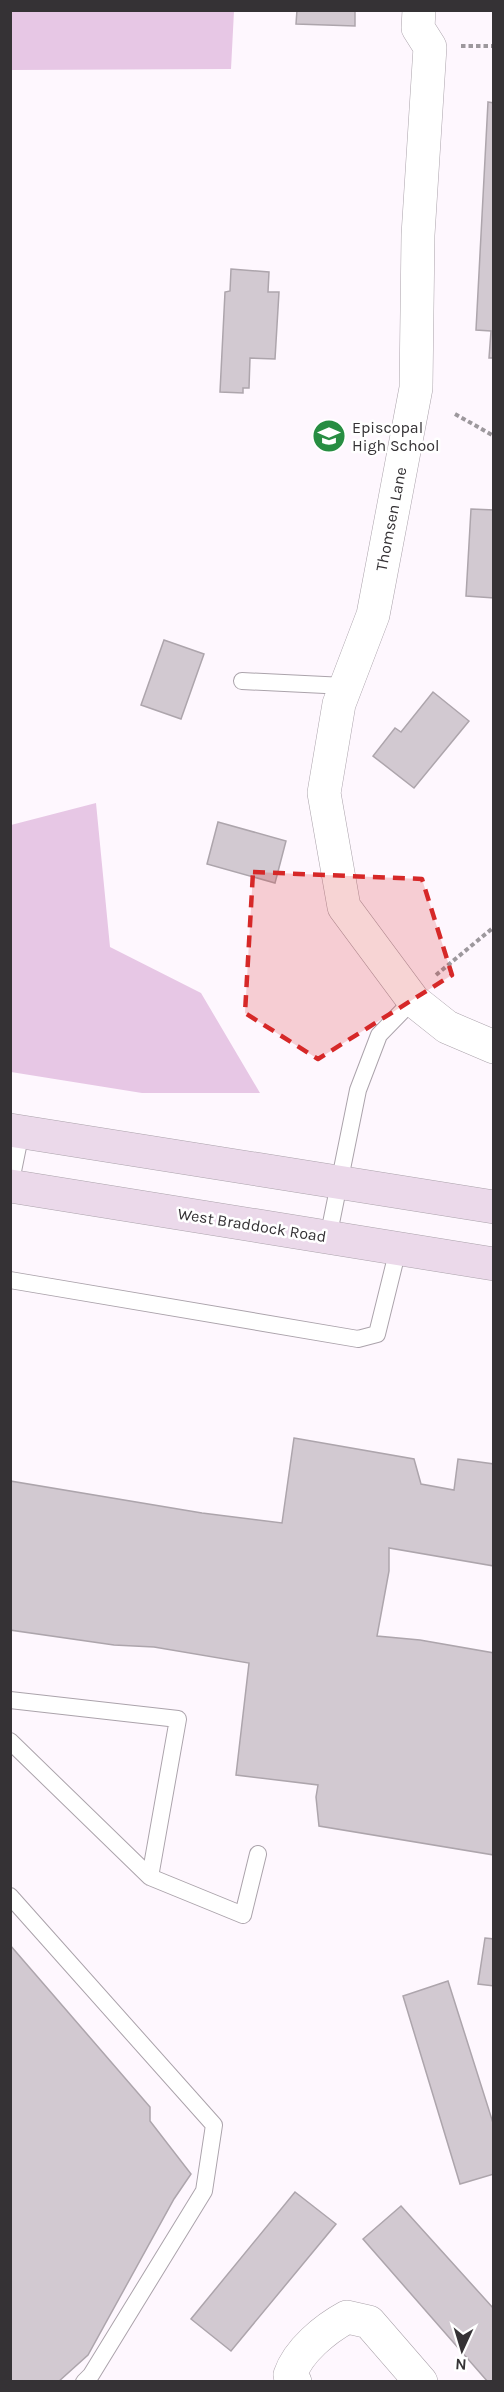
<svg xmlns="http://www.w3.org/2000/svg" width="504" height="2392" font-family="Karla,sans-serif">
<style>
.green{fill:#e7c7e5}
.building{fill:#d2c9d1;stroke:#ada5ac;stroke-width:1.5}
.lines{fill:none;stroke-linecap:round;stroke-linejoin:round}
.service-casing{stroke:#aba3ab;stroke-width:18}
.minor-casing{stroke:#aba3ab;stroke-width:34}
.secondary-casing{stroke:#aba3ab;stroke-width:34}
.path{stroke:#9d989d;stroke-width:4;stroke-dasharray:4.5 3;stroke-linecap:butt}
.service{stroke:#fff;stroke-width:16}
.minor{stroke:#fff;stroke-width:33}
.secondary{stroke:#ebd9ea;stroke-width:33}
.marked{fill:#d62828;fill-opacity:0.2;stroke:#d62828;stroke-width:4.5;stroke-dasharray:12 8;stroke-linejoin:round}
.labels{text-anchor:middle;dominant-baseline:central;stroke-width:5;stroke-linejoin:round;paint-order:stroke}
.poi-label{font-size:16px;fill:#353235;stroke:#fff;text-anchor:start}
.street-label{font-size:16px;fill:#353235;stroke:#fff}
</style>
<rect width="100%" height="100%" fill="#fef7fe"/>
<path class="green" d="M 11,10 L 234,11 L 231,69 L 11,70 Z
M 96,803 L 110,947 L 201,993 L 260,1093 L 142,1093 L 11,1072 L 11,825 Z"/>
<path class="building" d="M 297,10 L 355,10 L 355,26 L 296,24 Z
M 488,102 L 494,103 L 494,358 L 489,358 L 491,331 L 476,330 Z
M 231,269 L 269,272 L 268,292 L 279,292 L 275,359 L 250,358 L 249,388 L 243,388 L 243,393 L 220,392 L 225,292 L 230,291 Z
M 471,509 L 494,510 L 494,598 L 466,596 Z
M 164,640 L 204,654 L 181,719 L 141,705 Z
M 433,692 L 469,721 L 414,788 L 373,756 L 395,728 L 401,732 Z
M 218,822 L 286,841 L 275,883 L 207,864 Z
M 294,1438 L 414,1459 L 421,1484 L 454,1490 L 458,1459 L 494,1464 L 494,1566 L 389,1548 L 389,1571 L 377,1636 L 420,1640 L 494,1653 L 494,1855 L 319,1826 L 316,1797 L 318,1785 L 236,1775 L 249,1663 L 154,1647 L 114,1645 L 10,1630 L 10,1481 L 202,1513 L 282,1523 Z
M 485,1938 L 494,1939 L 494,1986 L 478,1984 Z
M 10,1945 L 150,2107 L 150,2121 L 191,2174 L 174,2199 L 88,2355 L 58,2382 L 10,2382 Z
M 448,1981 L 494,2126 L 494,2174 L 460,2184 L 403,1996 Z
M 295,2192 L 336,2224 L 231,2351 L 191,2319 Z
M 401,2206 L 494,2309 L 494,2382 L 488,2382 L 363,2239 Z"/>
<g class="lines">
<defs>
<path id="service" d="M 242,681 L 345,686
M 10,1186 L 21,1132
M 328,1238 L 358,1090 L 379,1035 L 413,1000
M 10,1280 L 358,1339 L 377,1334 L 398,1249
M 10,1700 L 178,1719 L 150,1877 L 243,1915 L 258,1854
M 10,1741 L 150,1877
M 10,1896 L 214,2125 L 204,2191 L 91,2375 L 84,2382"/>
<path id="minor" d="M 419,10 L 418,28 L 430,47 L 418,235 L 416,388 L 373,615 L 339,704 L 324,793 L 344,907 L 413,1000 L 447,1027 L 494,1047
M 295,2382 L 290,2375 C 298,2351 325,2329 347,2317 L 369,2322 L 421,2382"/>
<path id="secondary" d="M 10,1130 L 494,1207
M 10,1186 L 494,1264"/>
</defs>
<use href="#service" class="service-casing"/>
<use href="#minor" class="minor-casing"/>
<use href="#secondary" class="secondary-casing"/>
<path class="path" d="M 461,46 L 494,46
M 455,414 L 494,436
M 436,975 L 494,927"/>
<use href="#service" class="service"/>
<use href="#minor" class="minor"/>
<use href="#secondary" class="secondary"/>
</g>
<path class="marked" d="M 253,872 L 422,879 L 452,975 L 318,1059 L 245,1013 Z"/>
<defs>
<symbol id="school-disc" viewBox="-11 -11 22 22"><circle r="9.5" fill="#278d42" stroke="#fff"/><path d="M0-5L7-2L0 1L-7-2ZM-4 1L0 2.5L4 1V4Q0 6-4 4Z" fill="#fff"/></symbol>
</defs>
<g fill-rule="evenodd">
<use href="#school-disc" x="310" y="417" width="38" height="38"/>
</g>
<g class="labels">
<g class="poi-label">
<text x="352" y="427">Episcopal<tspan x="352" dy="18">High School</tspan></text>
</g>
<g class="street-label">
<text transform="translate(391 519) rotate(-79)">Thomsen Lane</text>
<text transform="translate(252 1225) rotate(9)">West Braddock Road</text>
</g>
</g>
<rect width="504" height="2392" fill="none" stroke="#353235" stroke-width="24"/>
<g transform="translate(462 2350) rotate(184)" stroke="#ffffff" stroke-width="4.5" paint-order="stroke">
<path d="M0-4.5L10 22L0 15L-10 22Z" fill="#353235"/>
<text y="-9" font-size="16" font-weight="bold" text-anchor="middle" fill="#353235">N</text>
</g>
</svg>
